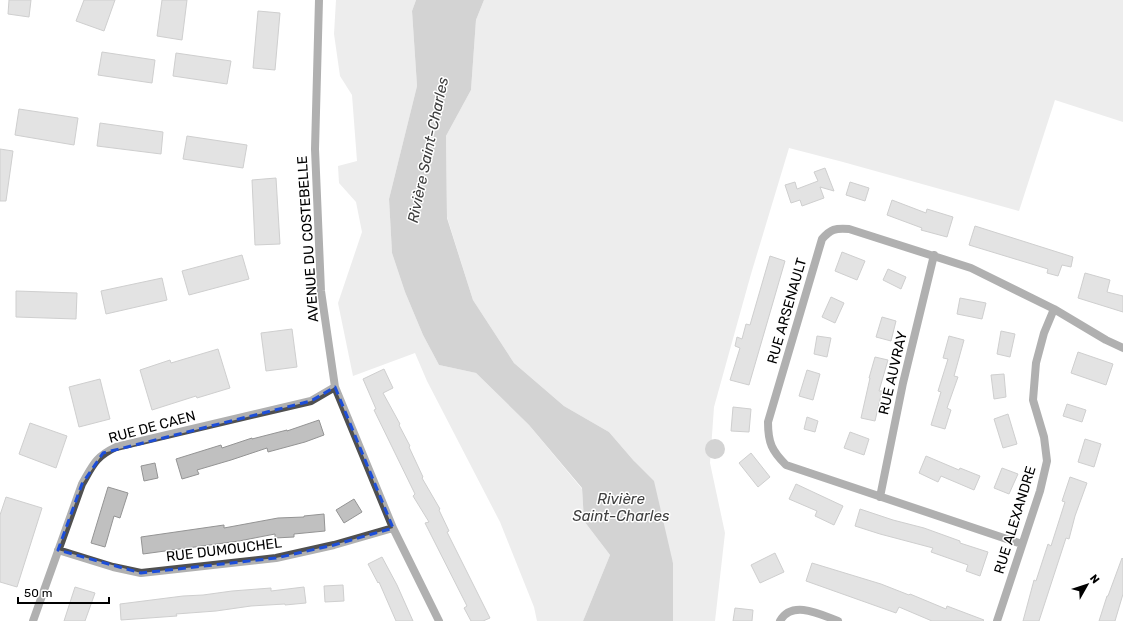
<svg xmlns="http://www.w3.org/2000/svg" width="1123" height="621" font-family="Rubik,sans-serif">
<style>
.green{fill:#d7d7d7}
.water{fill:#9e9e9e}
.building{fill:#c0c0c0;stroke:#949494}
.lines{fill:none;stroke-linecap:round;stroke-linejoin:round}
.minor{stroke:#505050;stroke-width:8}
.marked{fill:none;stroke:#1d4ed8;stroke-width:3;stroke-dasharray:8 5;stroke-linejoin:round}
.labels{text-anchor:middle;dominant-baseline:central;stroke-width:3;stroke-linejoin:round;paint-order:stroke}
.street-label{font-size:14px;fill:#000;stroke:#fff}
.water-label{font-size:15px;font-style:italic;fill:#3f3f3f;stroke:#fff}
</style>
<rect width="100%" height="100%" fill="#fff"/>
<path class="green" d="M 336,0 L 416,0 L 412,11 L 417,86 L 389,199 L 392,253 L 405,292 L 423,335 L 439,365 L 476,373 L 529,425 L 582,489 L 584,521 L 610,555 L 583,621 L 537,621 L 534,607 L 500,522 L 427,381 L 415,353 L 353,376 L 338,303 L 362,232 L 356,202 L 339,183 L 338,166 L 357,161 L 352,95 L 340,76 L 334,34 Z
M 484,0 L 1123,0 L 1123,122 L 1055,100 L 1019,211 L 843,162 L 789,148 L 751,274 L 714,407 L 710,463 L 725,533 L 715,621 L 673,621 L 673,563 L 634,461 L 609,432 L 564,406 L 514,363 L 473,300 L 447,217 L 446,136 L 471,90 L 476,20 Z"/>
<path class="water" d="M 416,0 L 484,0 L 476,20 L 471,90 L 446,136 L 447,218 L 473,300 L 514,363 L 564,406 L 609,432 L 634,461 L 654,481 L 673,563 L 673,621 L 583,621 L 610,555 L 584,521 L 582,488 L 529,425 L 476,373 L 439,365 L 423,335 L 405,292 L 392,253 L 389,199 L 417,86 L 412,11 Z
M705 449a10 10 0 1 1 20 0a10 10 0 1 1-20 0Z"/>
<path class="building" d="M 9,0 L 31,0 L 29,17 L 8,14 Z
M 84,0 L 115,0 L 104,31 L 76,21 Z
M 162,0 L 187,0 L 182,40 L 157,36 Z
M 258,11 L 280,13 L 275,70 L 253,68 Z
M 102,52 L 155,60 L 152,83 L 98,75 Z
M 176,53 L 231,61 L 227,84 L 173,76 Z
M 19,109 L 78,118 L 74,145 L 15,135 Z
M 100,123 L 163,132 L 161,154 L 97,146 Z
M 187,136 L 247,145 L 243,168 L 183,159 Z
M 0,149 L 13,151 L 6,201 L 0,201 Z
M 825,168 L 834,191 L 820,187 L 824,198 L 802,206 L 800,200 L 791,203 L 785,185 L 795,182 L 797,189 L 818,181 L 814,172 Z
M 276,178 L 280,244 L 255,245 L 252,180 Z
M 850,182 L 869,188 L 865,201 L 846,195 Z
M 892,200 L 926,213 L 927,209 L 953,217 L 947,237 L 921,230 L 922,228 L 887,215 Z
M 975,226 L 1073,257 L 1071,267 L 1062,265 L 1058,276 L 1047,273 L 1048,269 L 969,245 Z
M 842,252 L 865,261 L 857,280 L 835,271 Z
M 242,255 L 249,279 L 189,295 L 182,271 Z
M 770,256 L 785,261 L 749,385 L 730,380 L 740,348 L 735,346 L 737,337 L 742,339 L 746,324 L 750,325 Z
M 888,269 L 906,277 L 901,289 L 883,280 Z
M 1085,273 L 1110,280 L 1107,292 L 1123,296 L 1123,312 L 1078,298 Z
M 162,278 L 167,300 L 106,314 L 101,291 Z
M 16,291 L 77,293 L 76,319 L 16,317 Z
M 831,297 L 844,303 L 835,323 L 822,317 Z
M 960,298 L 986,303 L 982,319 L 957,314 Z
M 882,317 L 896,321 L 891,341 L 876,337 Z
M 292,329 L 297,367 L 266,371 L 261,333 Z
M 1001,331 L 1015,334 L 1010,357 L 997,354 Z
M 817,336 L 831,338 L 827,357 L 814,354 Z
M 949,336 L 964,340 L 954,376 L 958,377 L 947,408 L 951,410 L 945,429 L 931,425 L 941,392 L 938,391 L 948,359 L 943,358 Z
M 218,349 L 230,388 L 197,398 L 196,396 L 152,410 L 140,370 L 170,360 L 171,363 Z
M 1078,352 L 1113,364 L 1106,385 L 1071,373 Z
M 875,357 L 888,360 L 879,391 L 882,391 L 875,421 L 861,418 L 870,378 L 869,378 Z
M 384,369 L 393,388 L 383,393 L 400,424 L 399,425 L 410,446 L 409,447 L 423,477 L 422,478 L 440,509 L 439,510 L 449,531 L 447,532 L 490,618 L 483,621 L 471,621 L 464,608 L 467,606 L 425,523 L 429,522 L 413,496 L 415,494 L 374,410 L 376,409 L 363,379 Z
M 807,370 L 820,374 L 813,400 L 799,396 Z
M 1004,374 L 1006,397 L 994,399 L 991,375 Z
M 100,379 L 110,419 L 79,427 L 69,387 Z
M 1067,404 L 1086,410 L 1082,422 L 1063,416 Z
M 733,407 L 751,409 L 749,432 L 731,431 Z
M 1008,414 L 1017,444 L 1003,448 L 994,419 Z
M 807,417 L 818,421 L 815,432 L 804,429 Z
M 319,420 L 324,435 L 305,442 L 268,452 L 267,448 L 231,460 L 197,470 L 199,474 L 182,479 L 176,459 L 221,445 L 222,448 L 252,438 L 252,439 L 287,430 L 287,431 Z
M 30,423 L 67,436 L 56,468 L 19,454 Z
M 850,432 L 869,439 L 864,455 L 844,448 Z
M 1085,439 L 1101,444 L 1094,467 L 1078,462 Z
M 751,453 L 770,477 L 758,487 L 739,463 Z
M 926,456 L 959,470 L 960,468 L 980,476 L 974,490 L 941,476 L 938,482 L 919,473 Z
M 155,463 L 158,478 L 144,481 L 141,466 Z
M 1002,468 L 1018,474 L 1009,494 L 994,488 Z
M 1070,477 L 1087,483 L 1075,516 L 1069,539 L 1066,538 L 1039,621 L 1023,621 L 1034,580 L 1036,581 L 1048,544 L 1051,546 L 1065,502 L 1062,501 Z
M 796,484 L 843,506 L 834,525 L 815,516 L 817,511 L 789,499 Z
M 108,487 L 128,493 L 120,518 L 114,516 L 105,547 L 91,543 Z
M 6,497 L 42,508 L 17,587 L 0,582 L 0,515 Z
M 354,499 L 362,512 L 344,523 L 336,510 Z
M 860,509 L 893,520 L 924,528 L 960,541 L 960,543 L 988,552 L 980,576 L 966,571 L 968,565 L 931,552 L 933,548 L 880,534 L 855,526 Z
M 324,514 L 325,531 L 294,534 L 294,537 L 275,538 L 275,534 L 239,541 L 143,554 L 141,537 L 224,525 L 224,528 L 278,518 L 304,517 L 304,516 Z
M 775,553 L 784,572 L 760,583 L 751,565 Z
M 382,557 L 397,585 L 413,621 L 396,621 L 379,582 L 378,583 L 368,564 Z
M 1122,558 L 1123,559 L 1123,594 L 1115,621 L 1099,621 L 1107,596 L 1108,596 Z
M 812,563 L 881,584 L 909,595 L 910,594 L 946,609 L 947,606 L 984,620 L 983,621 L 932,621 L 899,607 L 896,613 L 806,581 Z
M 343,585 L 344,601 L 325,602 L 324,586 Z
M 75,587 L 95,593 L 85,621 L 64,621 Z
M 304,587 L 306,603 L 285,605 L 285,604 L 251,606 L 216,611 L 176,614 L 177,616 L 121,620 L 120,604 L 183,596 L 203,595 L 232,591 L 271,588 L 271,591 Z
M 735,608 L 753,610 L 752,621 L 733,621 Z"/>
<g class="lines">
<path class="minor" d="M 319,0 L 315,149 L 321,291 L 335,387 L 393,528 L 439,621
M 880,497 L 903,383 L 934,255
M 1022,544 L 786,465 C 772,451 768,443 768,422 L 822,239 C 831,229 835,228 849,229 L 971,268 L 1054,309 L 1106,340 L 1123,348
M 58,550 L 113,567 L 141,573 L 276,558 L 334,545 L 393,528
M 33,621 L 82,484 C 93,465 95,457 116,447 L 311,401 L 335,387
M 780,621 C 792,599 822,615 838,621
M 997,621 L 1040,491 L 1047,461 L 1044,437 L 1033,400 L 1036,363 L 1044,333 L 1054,309"/>
</g>
<path d="M0 0H1123V621H0ZM 335,387 L 393,528 L 334,545 L 276,558 L 141,573 L 58,550 L 82,484 L 103,453 L 311,401 Z" fill="#fff" fill-opacity=".55" fill-rule="evenodd"/>
<path class="marked" d="M 335,387 L 393,528 L 334,545 L 276,558 L 141,573 L 58,550 L 82,484 L 103,453 L 311,401 Z"/>
<g class="labels">
<g class="street-label">
<text transform="translate(308 239) rotate(-94)">AVENUE DU COSTEBELLE</text>
<text transform="translate(787 311) rotate(-74)">RUE ARSENAULT</text>
<text transform="translate(893 373) rotate(-77)">RUE AUVRAY</text>
<text transform="translate(152 427) rotate(-15)">RUE DE CAEN</text>
<text transform="translate(1015 520) rotate(-73)">RUE ALEXANDRE</text>
<text transform="translate(224 550) rotate(-7)">RUE DUMOUCHEL</text>
</g>
<g class="water-label">
<text transform="translate(428 150) rotate(-78)">Rivière Saint-Charles</text>
<text x="621" y="499">Rivière<tspan x="621" dy="17">Saint-Charles</tspan></text>
</g>
</g>
<g transform="translate(1087 585) rotate(51)" stroke="#ffffff" stroke-width="3" paint-order="stroke">
<path d="M0-3L7 15L0 10L-7 15Z" fill="#000000"/>
<text y="-6" font-size="11" font-weight="bold" text-anchor="middle" fill="#000000">N</text>
</g>
<path d="M18 597v6h91v-6" fill="none" stroke="#000000" stroke-width="2"/>
<text x="24" y="597" font-size="12" fill="#000000" stroke="#ffffff" stroke-width="3" paint-order="stroke">50 m</text>
</svg>
